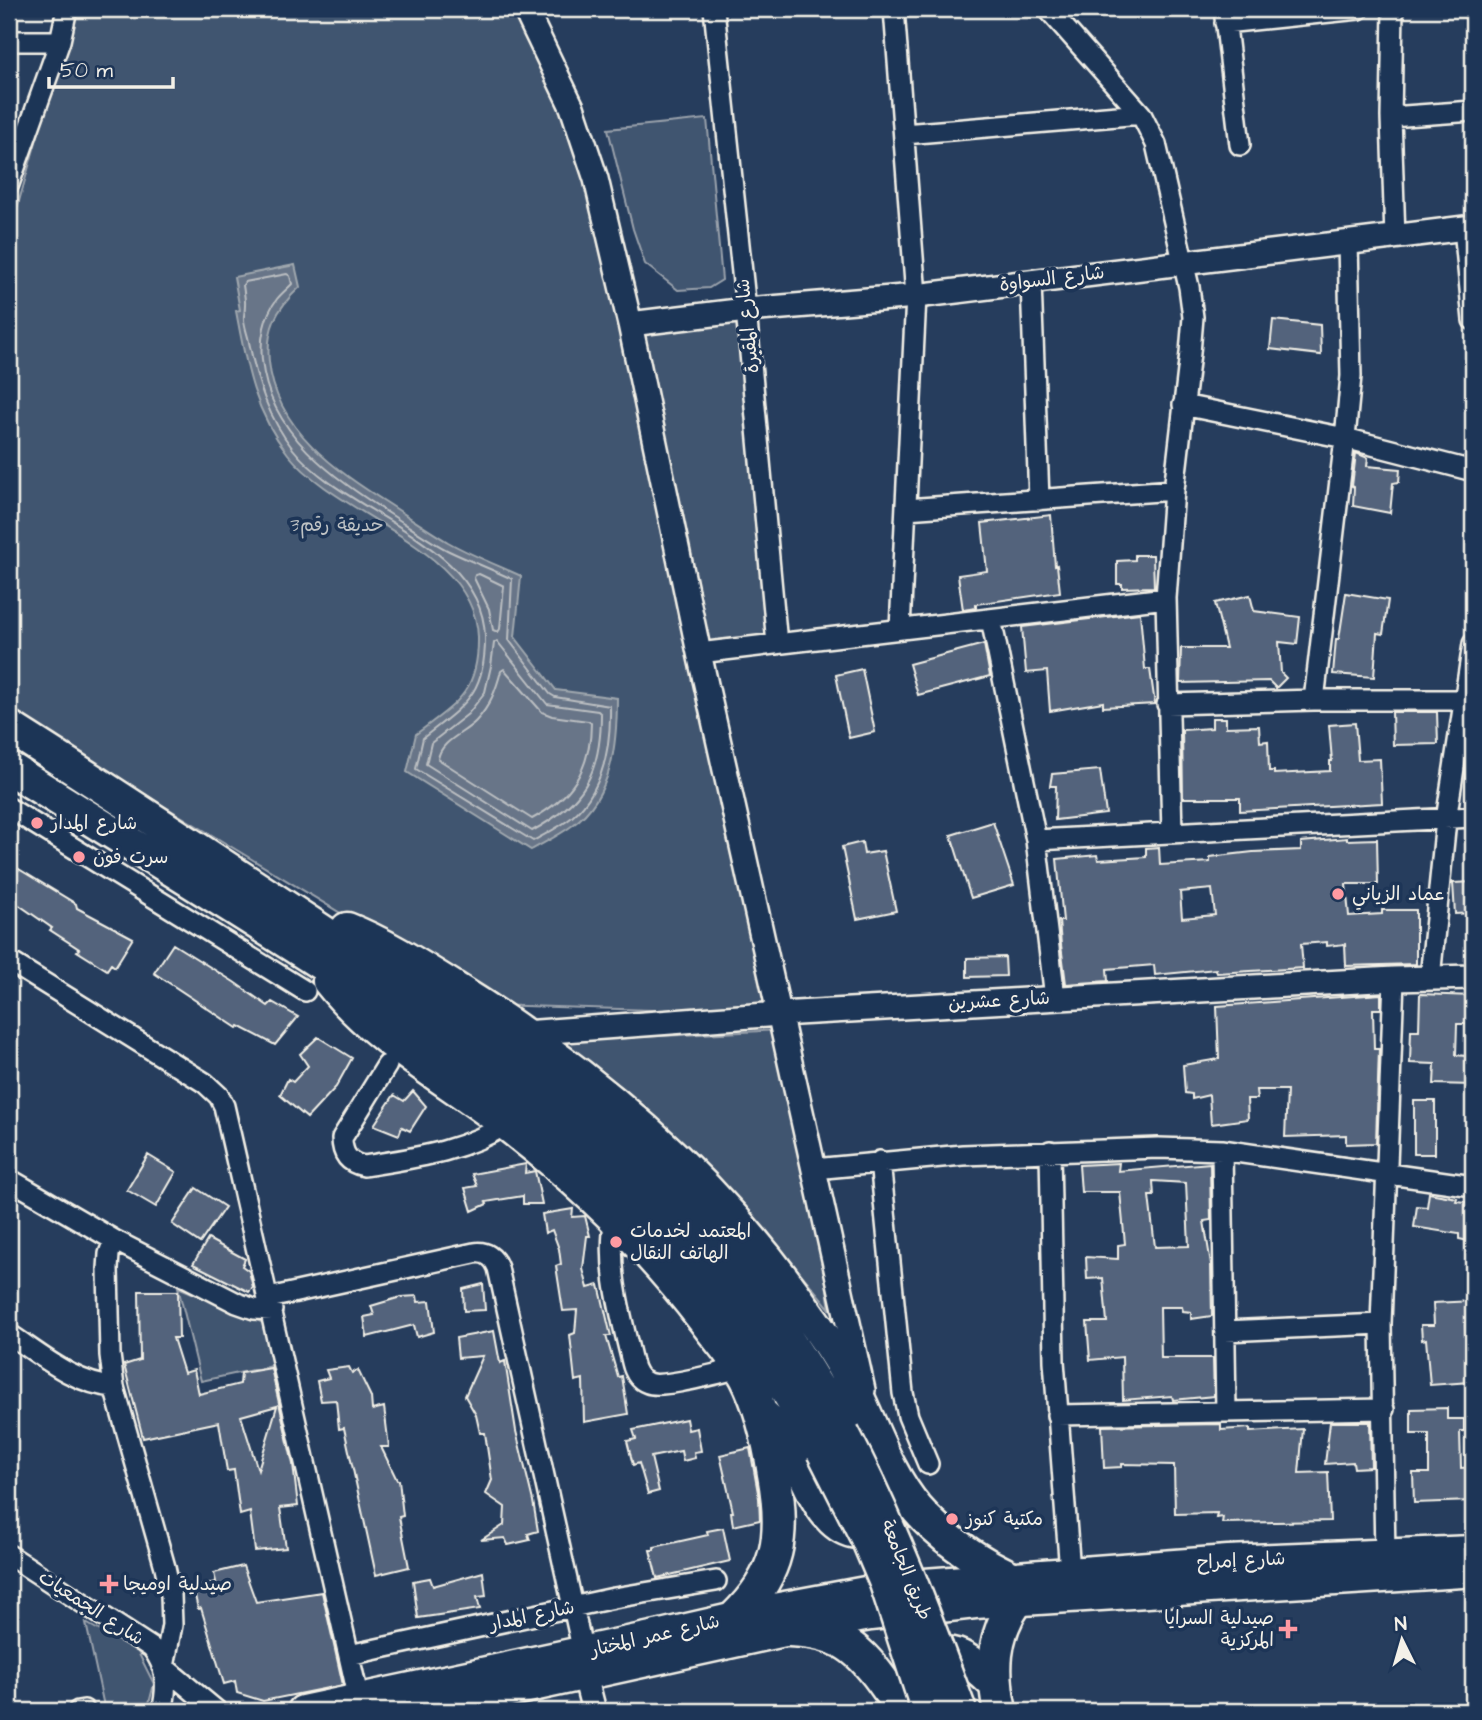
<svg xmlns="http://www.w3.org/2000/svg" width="1482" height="1720" font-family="'Architects Daughter','Playpen Sans Arabic',sans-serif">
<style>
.green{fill:#40546f;stroke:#9aa2ac;stroke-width:2}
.water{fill:#677588;stroke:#9fa7ae;stroke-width:2}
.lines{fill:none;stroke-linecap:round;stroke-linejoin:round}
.shore{stroke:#bcbfc2;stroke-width:2}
.building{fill:#52647b;stroke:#f4f1e8;stroke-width:2;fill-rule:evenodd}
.minor-casing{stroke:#f4f1e8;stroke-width:24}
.tertiary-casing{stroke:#f4f1e8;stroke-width:28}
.primary-casing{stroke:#f4f1e8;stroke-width:35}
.trunk-casing{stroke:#f4f1e8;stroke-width:37}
.minor{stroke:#1d3557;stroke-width:19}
.tertiary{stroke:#1d3557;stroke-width:23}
.primary{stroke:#1d3557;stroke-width:30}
.trunk{stroke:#1d3557;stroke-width:32}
.trunk-bridge-casing{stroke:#f4f1e8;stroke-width:37;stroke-linecap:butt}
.trunk-bridge{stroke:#1d3557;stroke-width:32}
.poi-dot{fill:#ff9aa2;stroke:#1d3557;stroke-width:2.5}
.labels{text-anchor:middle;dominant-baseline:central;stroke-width:7;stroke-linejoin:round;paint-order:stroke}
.street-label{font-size:19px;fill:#f4f1e8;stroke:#1d3557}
.park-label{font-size:19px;fill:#bec2c4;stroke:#1d3557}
.poi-label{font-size:19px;fill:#f4f1e8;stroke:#1d3557;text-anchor:start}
</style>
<rect width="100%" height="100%" fill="#263d5d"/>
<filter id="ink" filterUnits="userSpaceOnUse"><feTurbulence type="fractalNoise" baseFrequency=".0143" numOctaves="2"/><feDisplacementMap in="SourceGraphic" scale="14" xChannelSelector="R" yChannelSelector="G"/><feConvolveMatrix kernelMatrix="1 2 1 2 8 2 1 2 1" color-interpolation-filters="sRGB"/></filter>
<g filter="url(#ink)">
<path class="green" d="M 70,9 L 525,9 L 572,107 L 630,324 L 746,310 L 777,644 L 699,653 L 779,1014 L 492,1005 L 9,712 L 9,236 L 68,30 Z
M 707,119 L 722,280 L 709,288 L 678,290 L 645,264 L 633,229 L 608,129 Z
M 780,1030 L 817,1224 L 830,1309 C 769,1234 707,1162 635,1098 C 611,1077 583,1060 558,1041 Z
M 178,1287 L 266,1324 L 276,1365 L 201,1381 Z
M 86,1623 L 138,1652 L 154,1684 L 147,1711 L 105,1711 Z"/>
<path class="water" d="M 295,265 L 300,287 C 276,309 266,329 269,362 C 276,430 337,471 389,504 C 409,517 428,530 448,542 C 471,555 497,565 521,576 L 515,637 L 556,690 L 617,698 C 617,743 613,795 573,825 C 560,835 545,842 531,850 L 407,772 L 416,734 C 456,704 479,692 478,637 C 475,548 338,517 288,454 C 253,410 246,364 236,311 L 240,310 L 234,277 Z"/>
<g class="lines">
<path class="shore" d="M 287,274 L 290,276 L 292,284 C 287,289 281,294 277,299 C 264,316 260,339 262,360 C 269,434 333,477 390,514 C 409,526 429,541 449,551 C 470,561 491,569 512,579 L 509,640 L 550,694 L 555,697 L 610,706 C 611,746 604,790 571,818 C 560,827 545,834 533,841 L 416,769 L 423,738 C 464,705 486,695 485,636 C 482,542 344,514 293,449 C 268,417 257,382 249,342 C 248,335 243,324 244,316 C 246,303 245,299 243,285 L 245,282 Z
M 479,574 L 504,586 L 500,629 L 498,632 L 493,630 L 489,609 L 474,578 L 475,575 Z
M 497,641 L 547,704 L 598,711 L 601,714 C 601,773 584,803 532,831 L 426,764 L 431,743 L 468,714 L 485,692 L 491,666 L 494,643 Z
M 504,669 L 542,712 L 552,716 L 588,721 L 591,723 C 591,769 571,798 532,819 L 438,759 C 441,740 464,734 476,721 C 490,706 496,690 501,671 Z"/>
</g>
<path class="building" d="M 1273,320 L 1320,325 L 1321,355 L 1270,349 Z
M 1356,453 L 1368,458 L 1367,466 L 1400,469 L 1399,482 L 1393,483 L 1390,513 L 1353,506 L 1354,487 L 1352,486 Z
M 1051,515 L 1055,566 L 1057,565 L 1060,592 L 976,604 L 976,608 L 963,610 L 958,575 L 987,571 L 982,523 Z
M 1135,555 L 1153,555 L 1154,587 L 1122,588 L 1122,584 L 1117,584 L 1117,561 L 1135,560 Z
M 1346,593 L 1388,600 L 1383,634 L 1377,633 L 1374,677 L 1333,674 L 1336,639 L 1339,639 Z
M 1250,595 L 1254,611 L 1300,617 L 1297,644 L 1279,642 L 1281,673 L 1286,678 L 1276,688 L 1269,681 L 1180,683 L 1181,648 L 1226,648 L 1215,603 Z
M 1140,613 L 1145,669 L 1150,669 L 1155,704 L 1103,707 L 1103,702 L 1050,711 L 1047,671 L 1026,673 L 1022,627 Z
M 984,644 L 990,676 L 918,695 L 909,664 Z
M 862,669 L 875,732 L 849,738 L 836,675 Z
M 1392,712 L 1437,712 L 1438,744 L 1393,745 Z
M 1212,718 L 1226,718 L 1226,727 L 1259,726 L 1260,742 L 1268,741 L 1269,771 L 1274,771 L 1274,774 L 1330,771 L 1330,761 L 1332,761 L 1329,725 L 1355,723 L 1358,760 L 1380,759 L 1382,803 L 1240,811 L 1240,798 L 1183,798 L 1182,730 L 1212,728 Z
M 1100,770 L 1106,814 L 1055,820 L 1056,786 L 1050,786 L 1052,774 Z
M 993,822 L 1014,885 L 971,898 L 951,835 Z
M 1347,838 L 1347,840 L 1377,839 L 1378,884 L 1346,884 L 1349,916 L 1382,914 L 1382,910 L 1416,910 L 1416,964 L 1346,966 L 1345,944 L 1327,946 L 1327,942 L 1301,944 L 1303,968 L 1217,973 L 1216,969 L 1155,975 L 1154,965 L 1107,969 L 1108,981 L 1066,984 L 1061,945 L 1059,921 L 1063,921 L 1057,859 L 1097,855 L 1098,860 L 1146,857 L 1146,848 L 1159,847 L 1160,865 L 1210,862 L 1210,857 L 1253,852 L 1301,850 L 1301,842 ZM 1212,889 L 1215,915 L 1182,918 L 1180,892 Z
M 862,842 L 864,854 L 883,851 L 896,911 L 857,919 L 842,847 Z
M 9,863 L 76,904 L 77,908 L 133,938 L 115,967 L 111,964 L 107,970 L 77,951 L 79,949 L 50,930 L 52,928 L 9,898 Z
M 1473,882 L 1473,913 L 1455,914 L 1453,883 Z
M 173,944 L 234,982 L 268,1006 L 272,1002 L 298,1017 L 275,1045 L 239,1026 L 237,1028 L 154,973 Z
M 1005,957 L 1006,976 L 967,977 L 967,958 Z
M 1381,994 L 1381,1009 L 1373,1009 L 1374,1049 L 1379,1049 L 1376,1143 L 1346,1144 L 1346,1135 L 1285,1137 L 1287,1090 L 1256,1090 L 1257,1099 L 1247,1099 L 1248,1119 L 1211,1124 L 1209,1095 L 1192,1099 L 1192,1094 L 1185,1093 L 1183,1065 L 1219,1059 L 1217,1006 Z
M 1420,994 L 1473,996 L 1472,1024 L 1457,1024 L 1456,1055 L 1466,1056 L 1466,1060 L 1473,1060 L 1473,1085 L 1434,1084 L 1435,1064 L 1410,1063 L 1411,1030 L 1419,1030 Z
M 318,1037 L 352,1058 L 336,1087 L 307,1118 L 280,1095 L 288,1079 L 293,1082 L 308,1066 L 300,1054 Z
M 413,1091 L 426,1106 L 410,1131 L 402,1127 L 399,1135 L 374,1125 L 394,1095 L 404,1101 Z
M 1414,1101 L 1435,1101 L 1435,1154 L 1414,1154 Z
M 148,1155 L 176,1172 L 156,1207 L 127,1190 Z
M 1119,1163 L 1118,1171 L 1210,1163 L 1211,1220 L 1204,1221 L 1211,1264 L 1212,1316 L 1191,1319 L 1191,1312 L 1183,1311 L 1182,1307 L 1160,1307 L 1161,1358 L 1213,1358 L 1214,1396 L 1173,1400 L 1172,1396 L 1123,1400 L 1122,1357 L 1090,1360 L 1087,1322 L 1107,1322 L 1103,1278 L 1087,1279 L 1086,1257 L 1118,1259 L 1118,1245 L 1125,1244 L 1120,1192 L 1081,1192 L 1079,1165 ZM 1153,1181 L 1186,1183 L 1189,1246 L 1155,1247 L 1149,1196 L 1154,1196 Z
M 526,1164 L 525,1173 L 535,1171 L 542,1204 L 523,1204 L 523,1196 L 486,1202 L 487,1204 L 472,1211 L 465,1188 L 477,1186 L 472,1174 Z
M 196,1188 L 225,1207 L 200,1243 L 172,1224 Z
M 1429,1193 L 1457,1198 L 1456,1201 L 1473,1203 L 1473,1242 L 1459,1239 L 1459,1234 L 1414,1227 L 1417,1206 L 1427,1207 Z
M 573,1209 L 572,1217 L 585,1216 L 590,1236 L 587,1236 L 583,1269 L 588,1288 L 599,1285 L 611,1336 L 606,1336 L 618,1377 L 622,1376 L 628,1414 L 584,1422 L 583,1379 L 575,1381 L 570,1335 L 575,1333 L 577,1310 L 563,1311 L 556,1266 L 561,1264 L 559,1249 L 552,1230 L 545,1233 L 542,1214 Z
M 208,1239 L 245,1259 L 242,1266 L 249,1271 L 253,1287 L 249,1292 L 193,1264 Z
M 483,1284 L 485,1310 L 464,1311 L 463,1289 Z
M 139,1291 L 178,1291 L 179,1338 L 173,1338 L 184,1373 L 194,1370 L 199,1394 L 240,1384 L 241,1373 L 271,1368 L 293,1464 L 298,1506 L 280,1508 L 286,1548 L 255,1551 L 250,1512 L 240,1515 L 234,1470 L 227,1471 L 219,1422 L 143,1438 L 124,1365 L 140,1360 ZM 277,1406 L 258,1470 L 241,1416 Z
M 417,1296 L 418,1302 L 430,1301 L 434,1332 L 417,1337 L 414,1325 L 367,1337 L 364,1317 L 374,1315 L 371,1306 L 401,1297 Z
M 1473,1301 L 1473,1324 L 1465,1325 L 1470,1382 L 1430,1385 L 1426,1339 L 1422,1340 L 1421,1325 L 1434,1325 L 1433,1303 Z
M 494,1331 L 500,1363 L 505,1361 L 516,1431 L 533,1501 L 538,1531 L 528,1534 L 530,1540 L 508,1545 L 505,1538 L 481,1540 L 504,1525 L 505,1507 L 486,1494 L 492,1480 L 485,1433 L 480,1433 L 476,1415 L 465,1396 L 483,1356 L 458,1358 L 456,1338 Z
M 349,1367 L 352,1373 L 358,1370 L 371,1397 L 372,1410 L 384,1407 L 389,1447 L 381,1447 L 397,1480 L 399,1480 L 403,1516 L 399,1517 L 409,1567 L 376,1575 L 344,1428 L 339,1429 L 336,1400 L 321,1401 L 317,1381 L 329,1378 L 326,1370 Z
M 1447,1408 L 1447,1419 L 1464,1419 L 1464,1431 L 1460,1431 L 1461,1468 L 1473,1467 L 1473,1501 L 1414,1503 L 1413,1473 L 1429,1473 L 1429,1434 L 1411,1434 L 1411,1409 Z
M 686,1419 L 688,1430 L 697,1428 L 701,1451 L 694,1452 L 695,1458 L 683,1461 L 681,1451 L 651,1457 L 659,1491 L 648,1494 L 639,1463 L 633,1465 L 627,1441 L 636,1439 L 633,1430 Z
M 1330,1422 L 1370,1422 L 1371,1467 L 1354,1468 L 1353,1462 L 1325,1464 Z
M 1221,1424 L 1221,1430 L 1250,1428 L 1250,1432 L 1303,1429 L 1299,1473 L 1328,1472 L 1330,1521 L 1222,1523 L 1223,1517 L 1216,1518 L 1217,1513 L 1175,1514 L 1174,1465 L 1122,1464 L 1122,1467 L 1104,1468 L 1102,1426 Z
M 750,1448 L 759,1498 L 760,1520 L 733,1526 L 731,1512 L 733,1512 L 720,1455 Z
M 723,1528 L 730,1561 L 657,1578 L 650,1550 L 654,1550 L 654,1547 L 708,1535 L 707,1531 Z
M 243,1566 L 256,1602 L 322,1592 L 343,1685 L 263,1701 L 237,1693 L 235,1681 L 224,1684 L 201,1608 L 198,1609 L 193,1587 L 216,1582 L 214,1573 Z
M 483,1572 L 486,1596 L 477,1597 L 480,1609 L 418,1618 L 413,1581 L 430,1578 L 433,1586 Z"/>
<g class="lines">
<defs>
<path id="minor" d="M 714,9 L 746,310 L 777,644
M 894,9 L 916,296 L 900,629
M 1048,9 L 1141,114 L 1156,144 L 1189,287 L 1193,317 L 1190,353 L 1174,490 L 1166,598 L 1172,833
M 1224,9 L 1240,145
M 1393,9 L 1391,117 L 1395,238
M 1225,23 L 1359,9
M 9,41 L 60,41
M 1391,117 L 1473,111
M 904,134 L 1141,114
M 9,184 L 60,41 L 67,9
M 1464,228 L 1473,320
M 1031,282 L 1039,500
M 1183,405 L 1345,438 L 1473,471
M 906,509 L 1174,490
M 991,619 L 1036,840 L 1055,998
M 699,653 L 1166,598
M 1314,700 L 1345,438 L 1351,376 L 1348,242
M 1167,704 L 1314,700 L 1464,700
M 9,808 L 305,991
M 1036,840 L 1473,817
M 9,961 L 205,1083 L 219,1096 L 224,1106 L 359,1700
M 1430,978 L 1446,820 L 1473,644
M 387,1065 L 342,1138 C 342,1155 349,1163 364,1166 C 413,1158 464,1152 506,1124
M 1222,1150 L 1226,1412
M 1050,1151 L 1054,1361 L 1070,1572
M 880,1161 L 903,1393 L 908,1416 L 928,1464
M 814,1169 L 963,1155 L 1158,1148 L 1222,1150 L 1473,1186
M 9,1179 L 114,1240 L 237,1303 L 254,1309 L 272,1310
M 615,1218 C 606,1266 621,1315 632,1362 C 634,1371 639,1380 648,1383 C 663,1389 722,1372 741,1368
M 114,1240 L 109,1254 L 108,1269 L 110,1355 L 114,1387 L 165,1567 L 171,1595 L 172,1625 L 164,1667 L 217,1711
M 269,1298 L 474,1253 C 486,1251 494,1257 498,1268 L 583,1652
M 1225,1331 L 1381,1324
M 9,1334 C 41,1355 74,1384 114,1387
M 1057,1415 L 1384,1409
M 9,1555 L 152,1648 C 167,1667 168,1687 162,1711
M 1385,1556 L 1381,1324 L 1394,979
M 349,1655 L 614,1598 L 716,1581
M 78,1711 L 84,1710"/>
<path id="tertiary" d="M 525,9 L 572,107 L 596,179 L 630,324 L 699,653 L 863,1390
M 630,324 L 746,310 L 916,296 L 1473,227
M 524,1033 L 779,1014 L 1394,979 L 1473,977
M 585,1676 L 594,1711"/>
<path id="primary" d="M 303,1711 L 661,1635 L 774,1609 L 898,1586 L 1228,1561 L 1473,1551
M 418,1711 L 789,1630 L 870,1615 L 975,1603 L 1462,1572"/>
<path id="trunk" d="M 9,727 C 123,799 236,874 349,949 C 417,996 489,1040 555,1091 C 673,1182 774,1302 843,1433
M 9,768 C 133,846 258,921 380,1002 C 418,1027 456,1051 493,1077 C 543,1112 590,1153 633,1196 C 710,1271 770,1359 823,1451
M 347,929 C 385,944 419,966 454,988 C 589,1072 715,1179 806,1311 C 820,1331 835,1351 846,1373 C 870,1417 884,1470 917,1509 C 942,1538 975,1560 1010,1577
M 329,981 C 379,1044 452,1081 514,1130 C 586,1186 650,1249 705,1321 C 719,1340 735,1357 746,1377 C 761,1406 769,1441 774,1474 C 785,1535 780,1574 734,1618
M 764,1416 C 775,1426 785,1436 793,1449 C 813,1487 828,1551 885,1527
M 789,1630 C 841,1632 860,1648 888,1689 C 894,1697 901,1702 904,1711
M 915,1665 C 950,1640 968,1659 994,1683
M 1000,1711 C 992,1673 992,1635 1016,1602"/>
</defs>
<use href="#minor" class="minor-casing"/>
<use href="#tertiary" class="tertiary-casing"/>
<use href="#primary" class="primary-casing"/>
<use href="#trunk" class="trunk-casing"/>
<use href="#minor" class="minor"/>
<use href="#tertiary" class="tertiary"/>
<use href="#primary" class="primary"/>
<use href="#trunk" class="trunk"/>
<defs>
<path id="trunk-bridge" d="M 843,1433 C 890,1523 925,1616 960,1711
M 823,1451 L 867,1538 L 886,1583 L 928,1711"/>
</defs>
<use href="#trunk-bridge" class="trunk-bridge-casing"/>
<use href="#trunk-bridge" class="trunk-bridge"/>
</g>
</g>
<g class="poi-dot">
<circle cx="37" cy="823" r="7"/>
<circle cx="79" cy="857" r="7"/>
<circle cx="1338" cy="894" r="7"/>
<circle cx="616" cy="1242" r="7"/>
<circle cx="952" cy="1519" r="7"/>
<path d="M105.5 1573.5h7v7h7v7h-7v7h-7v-7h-7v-7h7z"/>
<path d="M1284.5 1618.5h7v7h7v7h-7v7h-7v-7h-7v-7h7z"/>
</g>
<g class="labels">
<g class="street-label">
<text transform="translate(1052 279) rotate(-7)">شارع السواوة</text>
<text transform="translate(748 326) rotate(-96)">شارع المقبرة</text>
<text transform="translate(999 1001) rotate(-3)">شارع عشرين</text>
<text transform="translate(1241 1561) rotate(-3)">شارع إمراح</text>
<text transform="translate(906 1570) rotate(68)">طريق الجامعة</text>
<text transform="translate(91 1608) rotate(33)">شارع الجمعيات</text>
<text transform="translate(532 1616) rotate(-12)">شارع المدار</text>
<text transform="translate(655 1636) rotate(-13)">شارع عمر المختار</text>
</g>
<g class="park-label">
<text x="337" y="525">حديقة رقم3</text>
</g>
<g class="poi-label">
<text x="51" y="823">شارع المدار</text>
<text x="93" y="857">سرت فون</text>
<text x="1352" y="894">عماد الزياني</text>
<text x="630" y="1231">المعتمد لخدمات<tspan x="630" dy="22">الهاتف النقال</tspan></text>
<text x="966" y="1519">مكتية كنوز</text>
<text x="123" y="1584">صيدلية اوميجا</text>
<text x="1274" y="1618" text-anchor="end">صيدلية السرايا<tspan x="1274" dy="22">المركزية</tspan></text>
</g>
</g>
<rect width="1482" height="1720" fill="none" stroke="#1d3557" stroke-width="35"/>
<rect x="18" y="18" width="1447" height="1685" fill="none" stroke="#f4f1e8" stroke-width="2.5" filter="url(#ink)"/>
<g transform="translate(1402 1640) rotate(355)" stroke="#1d3557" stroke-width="5" paint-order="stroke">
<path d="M0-5L12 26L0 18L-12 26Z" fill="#f4f1e8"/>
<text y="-10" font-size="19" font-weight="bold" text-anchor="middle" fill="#f4f1e8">N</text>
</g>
<path d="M49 77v10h124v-10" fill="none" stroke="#f4f1e8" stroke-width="3.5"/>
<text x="60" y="77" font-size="21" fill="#f4f1e8" stroke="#1d3557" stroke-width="5" paint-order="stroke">50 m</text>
</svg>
